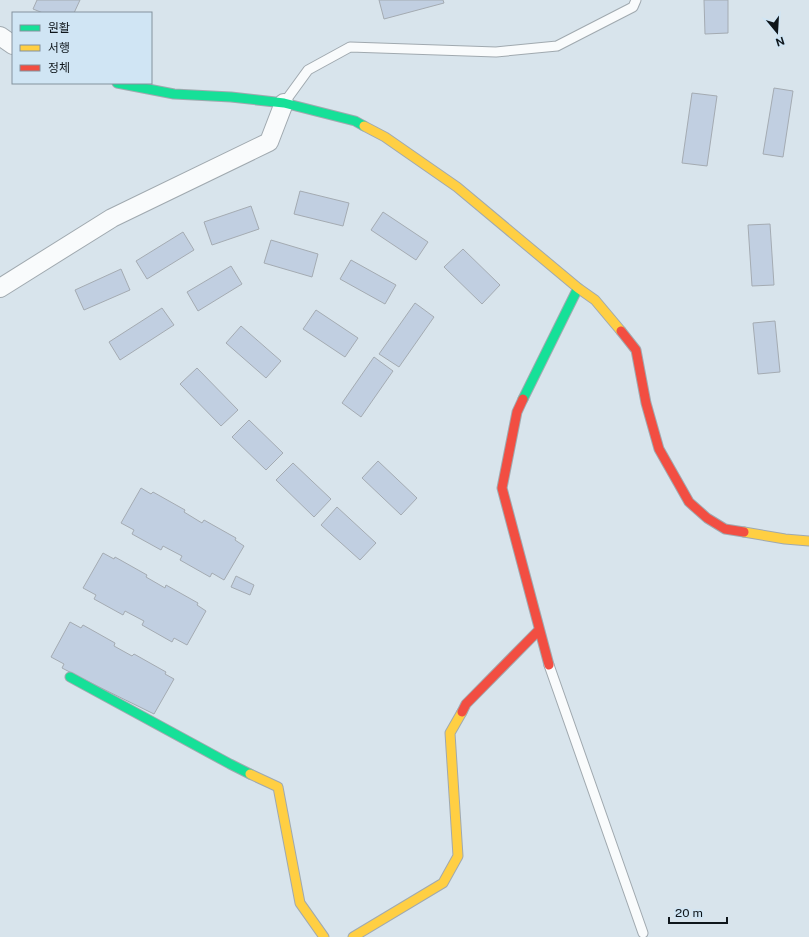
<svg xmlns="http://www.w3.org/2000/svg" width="809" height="937" font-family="'Public Sans','Noto Sans KR',sans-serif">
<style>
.building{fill:#c1cfe1;stroke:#a4abb2}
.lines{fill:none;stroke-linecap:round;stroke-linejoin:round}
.lane-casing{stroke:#a0a9af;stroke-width:11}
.street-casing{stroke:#a0a9af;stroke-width:20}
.fast-casing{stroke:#a0a9af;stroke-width:11}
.slow-casing{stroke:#a0a9af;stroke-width:11}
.jam-casing{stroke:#a0a9af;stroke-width:11}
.lane{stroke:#f9fbfc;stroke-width:9}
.street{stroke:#f9fbfc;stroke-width:18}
.fast{stroke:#16e098;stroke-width:9}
.slow{stroke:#ffcf43;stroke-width:9}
.jam{stroke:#f24e42;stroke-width:9}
</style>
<rect width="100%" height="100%" fill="#d8e4ec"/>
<path class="building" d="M 37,0 L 80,0 L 74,13 L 43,13 L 33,9 Z
M 379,0 L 443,0 L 444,3 L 384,19 Z
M 704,0 L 728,0 L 728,33 L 705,34 Z
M 774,88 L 793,91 L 783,157 L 763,154 Z
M 692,93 L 717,96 L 707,166 L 682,163 Z
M 300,191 L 349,203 L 343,226 L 294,214 Z
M 251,206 L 259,229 L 212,245 L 204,222 Z
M 383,212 L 428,242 L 416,260 L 371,230 Z
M 770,224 L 774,285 L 752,286 L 748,225 Z
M 183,232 L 194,250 L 147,279 L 136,261 Z
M 271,240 L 318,254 L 312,277 L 264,263 Z
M 463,249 L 500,285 L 482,304 L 444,267 Z
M 351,260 L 396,285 L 385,304 L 340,279 Z
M 231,266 L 242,284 L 198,311 L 187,292 Z
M 121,269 L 130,290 L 84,310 L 75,290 Z
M 415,303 L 434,317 L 399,367 L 379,354 Z
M 162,308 L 174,325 L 120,360 L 109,342 Z
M 316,310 L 358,338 L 345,357 L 303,329 Z
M 775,321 L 780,372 L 758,374 L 753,323 Z
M 241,326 L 281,361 L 266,378 L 226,343 Z
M 374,357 L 393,371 L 361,417 L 342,403 Z
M 197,368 L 238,410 L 221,426 L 180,384 Z
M 249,420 L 283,453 L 266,470 L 232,437 Z
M 378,461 L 417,498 L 401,515 L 362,478 Z
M 293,463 L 331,499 L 314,517 L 276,480 Z
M 141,488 L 151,494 L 153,492 L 185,510 L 184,512 L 202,523 L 204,520 L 236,538 L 235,540 L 244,546 L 224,580 L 212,573 L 210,577 L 180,560 L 182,556 L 163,546 L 161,550 L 132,534 L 134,530 L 121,523 Z
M 337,507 L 376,543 L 360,560 L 321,525 Z
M 103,553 L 114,559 L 115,557 L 147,575 L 146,577 L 165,588 L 166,585 L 198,603 L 197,605 L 206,611 L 187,645 L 174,638 L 172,642 L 142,625 L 144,621 L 125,611 L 123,615 L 94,599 L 96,595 L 83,588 Z
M 236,576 L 254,585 L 250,595 L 231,587 Z
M 70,622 L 81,628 L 83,625 L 115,643 L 114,646 L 132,656 L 134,654 L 166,672 L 165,674 L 174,679 L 154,714 L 91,683 L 62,668 L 64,664 L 51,657 Z"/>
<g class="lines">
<defs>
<path id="lane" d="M 284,103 L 308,70 L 350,47 L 496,52 L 557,46 L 633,7 L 636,0
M 549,665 L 643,933"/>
<path id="street" d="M 0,36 L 13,45
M 0,288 L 112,218 L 269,142 L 284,103"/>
<path id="fast" d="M 117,83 L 174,94 L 231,97 L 284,103 L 355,121 L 364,126
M 523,399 L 578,288
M 70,677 L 230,764 L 250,774"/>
<path id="slow" d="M 364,126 L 385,137 L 457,187 L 578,288 L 595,300 L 621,331
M 744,532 L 785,539 L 809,541
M 250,774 L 278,787 L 300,903 L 324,937
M 353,937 L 443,883 L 458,856 L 450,733 L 462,712"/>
<path id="jam" d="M 621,331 L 636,350 L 646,403 L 659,449 L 689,502 L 707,518 L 725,529 L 744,532
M 523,399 L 517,412 L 502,488 L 549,665
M 462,712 L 466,704 L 539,630"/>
</defs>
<use href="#lane" class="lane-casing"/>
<use href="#street" class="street-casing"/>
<use href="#fast" class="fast-casing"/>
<use href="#slow" class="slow-casing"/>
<use href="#jam" class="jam-casing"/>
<use href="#lane" class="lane"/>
<use href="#street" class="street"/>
<use href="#fast" class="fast"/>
<use href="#slow" class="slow"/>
<use href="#jam" class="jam"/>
</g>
<rect x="12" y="12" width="140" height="72" fill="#d0e5f4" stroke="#83929d"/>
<rect x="20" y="25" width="20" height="6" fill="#16e098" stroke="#83929d"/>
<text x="48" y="32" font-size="12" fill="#0f161b">원활</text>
<rect x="20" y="45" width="20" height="6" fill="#ffcf43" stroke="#83929d"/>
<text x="48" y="52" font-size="12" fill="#0f161b">서행</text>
<rect x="20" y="65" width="20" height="6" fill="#f24e42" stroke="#83929d"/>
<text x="48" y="72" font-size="12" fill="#0f161b">정체</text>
<g transform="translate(777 32) rotate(162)" stroke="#d0e5f4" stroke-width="3" paint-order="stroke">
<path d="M0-3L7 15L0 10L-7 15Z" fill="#0f161b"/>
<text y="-6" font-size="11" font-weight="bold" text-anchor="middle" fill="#0f161b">N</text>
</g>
<path d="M669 917v6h58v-6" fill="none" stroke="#0f161b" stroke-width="2"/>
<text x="675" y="917" font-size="12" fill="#0f161b" stroke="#d0e5f4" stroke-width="3" paint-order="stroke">20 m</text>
</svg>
